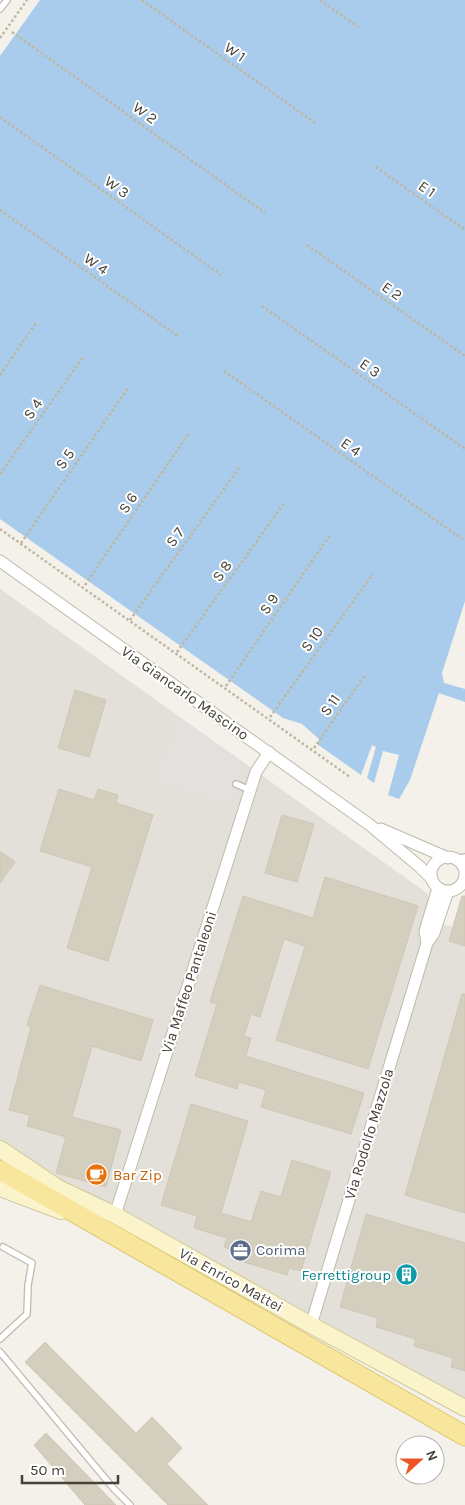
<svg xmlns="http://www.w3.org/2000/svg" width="465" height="1505" font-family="Karla,sans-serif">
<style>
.industrial{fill:#e3e0da}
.parking{fill:#e2e1dd}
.water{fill:#a9cbec}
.building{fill:#d4cebf;stroke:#cfc6b3}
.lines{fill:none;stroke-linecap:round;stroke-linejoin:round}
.lane-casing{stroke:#bebaac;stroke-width:8}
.street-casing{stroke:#bebaac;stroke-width:13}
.secondary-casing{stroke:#d0c79b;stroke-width:18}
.primary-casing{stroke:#ddc56e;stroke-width:21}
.path{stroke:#bfb69e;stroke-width:2.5;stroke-dasharray:2.5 2.5;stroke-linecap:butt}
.lane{stroke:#fff;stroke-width:5.5}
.street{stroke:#fff;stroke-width:11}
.secondary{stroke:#fbf4cb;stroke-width:16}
.primary{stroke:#f8e69d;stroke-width:19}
.labels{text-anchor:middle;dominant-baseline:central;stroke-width:4;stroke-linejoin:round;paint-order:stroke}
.street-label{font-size:15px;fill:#474238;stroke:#fff}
.food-label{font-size:15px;fill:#c56008;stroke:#fff;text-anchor:start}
.service-label{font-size:15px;fill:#4e5e75;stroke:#fff;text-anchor:start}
.culture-label{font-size:15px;fill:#0d838f;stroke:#fff;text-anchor:end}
</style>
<rect width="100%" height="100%" fill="#f3f1e9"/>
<path class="industrial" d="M 0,589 L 427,893 L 429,901 L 423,918 L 453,927 L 460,903 L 465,904 L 465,1398 L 55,1177 L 0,1140 Z"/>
<path class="parking" d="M 181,718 L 243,762 L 229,806 L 156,779 Z"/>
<path class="water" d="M 40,0 L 465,0 L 465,601 L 442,673 L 444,683 L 465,689 L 465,702 L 439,693 L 410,780 L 399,799 L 388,795 L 399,755 L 383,751 L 374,783 L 367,778 L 376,747 L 372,745 L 361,775 L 317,744 L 319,739 L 302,724 L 283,718 L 0,519 L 0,56 Z"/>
<path class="building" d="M 75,690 L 106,700 L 89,757 L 58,748 Z
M 59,789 L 94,800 L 98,789 L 118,795 L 116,803 L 153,815 L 108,961 L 67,948 L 92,867 L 40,851 Z
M 282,815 L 314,824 L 297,882 L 265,873 Z
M 0,851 L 15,862 L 0,883 Z
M 325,877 L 418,906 L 368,1069 L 276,1040 L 305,946 L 284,939 L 260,1017 L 251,1014 L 244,1036 L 251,1038 L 246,1056 L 364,1093 L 351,1134 L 261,1107 L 266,1090 L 239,1082 L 237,1089 L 195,1076 L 217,1004 L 210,1002 L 243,896 L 313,918 Z
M 462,896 L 465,896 L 465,946 L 449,941 Z
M 40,985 L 153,1020 L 141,1061 L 92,1046 L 72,1117 L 121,1130 L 106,1187 L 56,1173 L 66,1137 L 27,1126 L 30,1115 L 9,1110 L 31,1027 L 27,1025 Z
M 462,994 L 465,994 L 465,1213 L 405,1195 Z
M 191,1104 L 248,1121 L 221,1213 L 251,1222 L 261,1191 L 281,1197 L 292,1160 L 331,1172 L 301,1271 L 289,1268 L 287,1275 L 244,1262 L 246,1254 L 224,1247 L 227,1238 L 194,1228 L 197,1216 L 161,1205 Z
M 366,1214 L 465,1243 L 465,1371 L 451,1367 L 453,1358 L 414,1346 L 416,1339 L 376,1327 L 378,1318 L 340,1307 Z
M 45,1342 L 136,1433 L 152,1417 L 182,1448 L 167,1464 L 208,1505 L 168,1505 L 25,1362 Z
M 46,1433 L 116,1505 L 85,1505 L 34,1445 Z"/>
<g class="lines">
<defs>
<path id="lane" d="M 0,9 L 7,0
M 236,784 L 250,790
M 455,859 L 465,857
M 462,884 L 465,882
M 0,1339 L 27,1314 L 28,1285 L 32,1263 L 3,1247
M 0,1352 L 114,1489 L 130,1505"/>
<path id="street" d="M 0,561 L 370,825 L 420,867 L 432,879
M 381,829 L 448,858
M431 874a17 17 0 1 1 34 0a17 17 0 1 1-34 0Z
M 427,943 L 425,931 L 438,888
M 115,1215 L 256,772 L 269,752
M 311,1325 L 427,943 L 434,933 L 448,891"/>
<path id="secondary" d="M 0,1149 L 58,1188 L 115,1215 L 311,1325 L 465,1408
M 0,1188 L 61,1211"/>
<path id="primary" d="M 0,1170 L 465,1436"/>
</defs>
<use href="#lane" class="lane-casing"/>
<use href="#street" class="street-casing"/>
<use href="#secondary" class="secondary-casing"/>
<use href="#primary" class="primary-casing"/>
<path class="path" d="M 142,0 L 315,123
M 320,0 L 358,27
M 12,32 L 265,213
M 0,38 L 27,0
M 0,117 L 221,275
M 376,167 L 465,230
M 0,210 L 178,336
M 307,245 L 465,356
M 262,306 L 465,449
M 224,371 L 465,541
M 0,375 L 36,323
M 0,474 L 84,356
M 0,529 L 350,777
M 21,543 L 128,388
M 85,585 L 189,433
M 130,620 L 239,468
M 177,652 L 285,502
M 226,686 L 330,535
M 270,717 L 373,574
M 314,748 L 365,675"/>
<use href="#lane" class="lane"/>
<use href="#street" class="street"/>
<use href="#secondary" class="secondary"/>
<use href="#primary" class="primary"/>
</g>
<defs>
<symbol id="cafe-disc" viewBox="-11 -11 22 22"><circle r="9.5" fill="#e8710a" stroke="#fff"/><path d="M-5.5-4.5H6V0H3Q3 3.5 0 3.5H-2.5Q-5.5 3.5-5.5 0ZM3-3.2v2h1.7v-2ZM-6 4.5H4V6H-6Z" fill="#fff"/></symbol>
<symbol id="office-disc" viewBox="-11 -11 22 22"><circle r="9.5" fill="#5c6f8a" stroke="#fff"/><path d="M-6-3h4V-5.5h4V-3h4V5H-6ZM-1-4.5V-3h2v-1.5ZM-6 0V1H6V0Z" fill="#fff"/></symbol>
<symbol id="building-disc" viewBox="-11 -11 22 22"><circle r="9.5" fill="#0f9aa8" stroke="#fff"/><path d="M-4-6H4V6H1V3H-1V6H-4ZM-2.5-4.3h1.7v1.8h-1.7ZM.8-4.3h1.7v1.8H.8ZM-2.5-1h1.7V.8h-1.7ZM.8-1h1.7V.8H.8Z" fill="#fff"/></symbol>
</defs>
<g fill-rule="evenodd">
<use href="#cafe-disc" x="84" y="1162" width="25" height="25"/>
<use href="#office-disc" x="228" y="1238" width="25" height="25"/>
<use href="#building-disc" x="394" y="1262" width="25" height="25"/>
</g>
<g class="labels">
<g class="street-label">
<text transform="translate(235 52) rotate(35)">W 1</text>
<text transform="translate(145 113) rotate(36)">W 2</text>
<text transform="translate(117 187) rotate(36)">W 3</text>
<text transform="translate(427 189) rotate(35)">E 1</text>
<text transform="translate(96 264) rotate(35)">W 4</text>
<text transform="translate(392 291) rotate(35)">E 2</text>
<text transform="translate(370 368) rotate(35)">E 3</text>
<text transform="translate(33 409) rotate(-55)">S 4</text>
<text transform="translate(351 447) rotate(35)">E 4</text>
<text transform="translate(65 459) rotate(-55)">S 5</text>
<text transform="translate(128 503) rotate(-56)">S 6</text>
<text transform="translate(175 537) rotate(-54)">S 7</text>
<text transform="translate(222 571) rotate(-54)">S 8</text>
<text transform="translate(269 604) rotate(-55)">S 9</text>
<text transform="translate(312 639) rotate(-54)">S 10</text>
<text transform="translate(185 693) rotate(35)">Via Giancarlo Mascino</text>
<text transform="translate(330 705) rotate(-55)">S 11</text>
<text transform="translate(189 982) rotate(-72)">Via Maffeo Pantaleoni</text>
<text transform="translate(369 1134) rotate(-73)">Via Rodolfo Mazzola</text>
<text transform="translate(231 1280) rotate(29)">Via Enrico Mattei</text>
</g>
<g class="food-label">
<text x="113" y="1175">Bar Zip</text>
</g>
<g class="service-label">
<text x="256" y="1250">Corima</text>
</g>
<g class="culture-label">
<text x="391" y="1275">Ferrettigroup</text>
</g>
</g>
<g transform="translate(420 1460) rotate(69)"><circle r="24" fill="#ffffff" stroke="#b5b3af"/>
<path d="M0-4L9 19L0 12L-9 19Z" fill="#ed5526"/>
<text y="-8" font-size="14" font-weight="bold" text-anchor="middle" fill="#474238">N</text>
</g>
<path d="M22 1475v8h96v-8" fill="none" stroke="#474238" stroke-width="2.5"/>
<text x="30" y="1475" font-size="15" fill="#474238" stroke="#ffffff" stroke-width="4" paint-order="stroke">50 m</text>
</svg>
